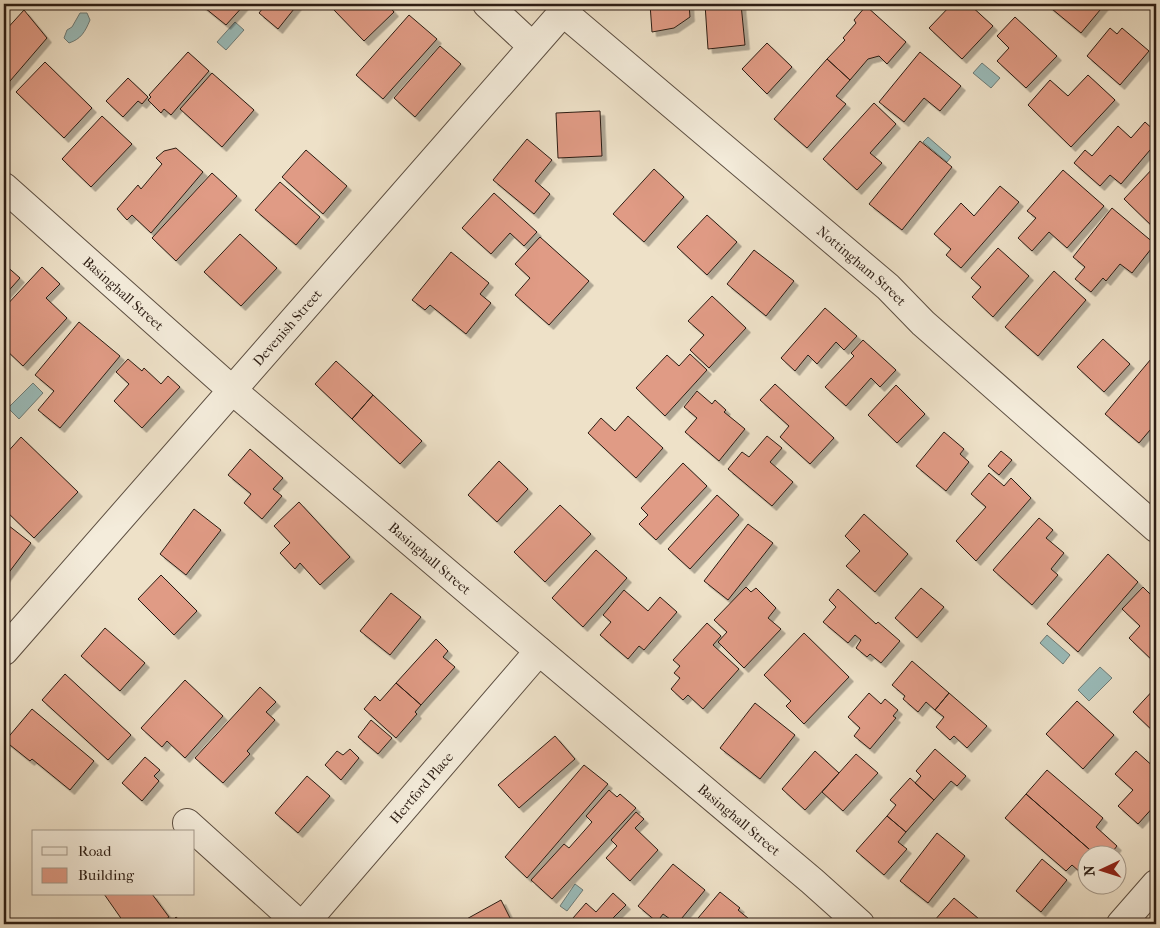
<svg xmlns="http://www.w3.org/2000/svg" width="1160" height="928" font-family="'IM FELL French Canon',serif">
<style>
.water{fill:#9abcba;stroke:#6e7c78}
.building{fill:#e09b85;stroke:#2c1d14;filter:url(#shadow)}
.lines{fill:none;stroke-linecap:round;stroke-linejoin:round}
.minor-casing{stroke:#5c4e41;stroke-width:30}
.minor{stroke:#f4ecdb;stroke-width:28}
.labels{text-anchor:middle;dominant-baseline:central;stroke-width:4;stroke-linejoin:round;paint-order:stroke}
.street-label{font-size:14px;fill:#2c1d14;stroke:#f4ecdb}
</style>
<defs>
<filter id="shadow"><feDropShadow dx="4.5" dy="4.5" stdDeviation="0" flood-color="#0004"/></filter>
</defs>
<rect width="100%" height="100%" fill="#eee1c8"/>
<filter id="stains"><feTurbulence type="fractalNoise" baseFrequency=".004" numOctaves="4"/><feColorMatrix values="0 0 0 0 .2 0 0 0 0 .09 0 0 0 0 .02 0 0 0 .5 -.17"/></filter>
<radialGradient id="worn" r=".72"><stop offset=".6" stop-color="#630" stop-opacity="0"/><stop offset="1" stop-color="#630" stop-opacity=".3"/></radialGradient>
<path class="water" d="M 80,13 L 87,13 L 90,20 C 85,32 81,39 69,43 L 64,38 L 67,30 L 72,27 Z
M 235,22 L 244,30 L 226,50 L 217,42 Z
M 982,63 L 1000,78 L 991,88 L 973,73 Z
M 928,137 L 951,157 L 947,162 L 923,142 Z
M 33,383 L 43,393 L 19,419 L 8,408 Z
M 1047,635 L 1070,655 L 1063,664 L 1040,643 Z
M 1100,667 L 1112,678 L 1089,701 L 1078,690 Z
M 575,884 L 583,890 L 567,911 L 560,906 Z"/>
<path class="building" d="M 200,4 L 245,4 L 226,25 Z
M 266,4 L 298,4 L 278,29 L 259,13 Z
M 338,4 L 387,4 L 394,12 L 364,41 L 333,9 Z
M 650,4 L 689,4 L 690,17 L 674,28 L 652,32 Z
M 705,4 L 741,4 L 745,45 L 708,49 Z
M 952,4 L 969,4 L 993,26 L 962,59 L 929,28 Z
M 1046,4 L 1105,4 L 1081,33 Z
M 866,6 L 906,42 L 887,64 L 879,56 L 868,59 L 850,80 L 827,59 L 845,40 L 843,38 L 856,23 L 854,20 Z
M 24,10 L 47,38 L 4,88 L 4,32 Z
M 409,15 L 437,39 L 383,99 L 356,75 Z
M 1015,17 L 1057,56 L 1026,88 L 997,61 L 1009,48 L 997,36 Z
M 1110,28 L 1117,34 L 1122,28 L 1149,51 L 1120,85 L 1087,56 Z
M 767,43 L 792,67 L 767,94 L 742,69 Z
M 440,46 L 461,64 L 415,117 L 394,98 Z
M 188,52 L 209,71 L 171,115 L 164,109 L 161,113 L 148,100 L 151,97 L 149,95 Z
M 920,52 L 961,86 L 940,111 L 924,98 L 904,122 L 879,102 Z
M 827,59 L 850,80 L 836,96 L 846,104 L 807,148 L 774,119 Z
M 45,62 L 92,108 L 64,138 L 16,92 Z
M 212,73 L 254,110 L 222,147 L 180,109 Z
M 1088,75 L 1115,100 L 1071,147 L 1028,105 L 1050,80 L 1068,96 Z
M 128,78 L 148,97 L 142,104 L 138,101 L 123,117 L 106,101 Z
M 874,103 L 896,124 L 870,153 L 882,163 L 857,190 L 823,159 Z
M 600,111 L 602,156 L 558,158 L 556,113 Z
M 102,116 L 132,144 L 91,187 L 62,159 Z
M 1145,122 L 1156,132 L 1156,143 L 1121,184 L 1110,175 L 1100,186 L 1074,163 L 1085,150 L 1092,156 L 1118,126 L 1131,138 Z
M 527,139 L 552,160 L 535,181 L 550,194 L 534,214 L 493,180 Z
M 920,141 L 952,167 L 902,230 L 869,204 Z
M 176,148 L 203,172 L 151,233 L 132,215 L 127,220 L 117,209 L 138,185 L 141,189 L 162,164 L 156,158 L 164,151 Z
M 306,150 L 347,186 L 323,214 L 282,177 Z
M 1155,166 L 1156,168 L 1156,230 L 1124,199 Z
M 654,169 L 684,197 L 644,242 L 613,214 Z
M 1063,170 L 1104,206 L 1067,248 L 1049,232 L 1032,251 L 1018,238 L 1036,218 L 1027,211 Z
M 212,173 L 237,196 L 176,261 L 152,238 Z
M 280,182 L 320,217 L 296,245 L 255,210 Z
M 1000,186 L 1019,202 L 961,268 L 946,255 L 951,249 L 934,234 L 961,203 L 974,216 Z
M 494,193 L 537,232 L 524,246 L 510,233 L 491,254 L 462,228 Z
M 1112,208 L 1155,244 L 1132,273 L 1120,264 L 1106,281 L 1103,278 L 1091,292 L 1075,279 L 1085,267 L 1073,257 Z
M 707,215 L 737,242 L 707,275 L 677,247 Z
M 240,234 L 277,268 L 241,306 L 204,272 Z
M 540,237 L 589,281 L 549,325 L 515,295 L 530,278 L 515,264 Z
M 998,248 L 1029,276 L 993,317 L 972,297 L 981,287 L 971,278 Z
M 754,250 L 794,281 L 766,316 L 727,284 Z
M 451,252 L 489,283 L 480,294 L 491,303 L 466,334 L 430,305 L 425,310 L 412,300 Z
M 4,264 L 20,278 L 4,296 Z
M 42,267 L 60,284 L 46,298 L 67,318 L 23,366 L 4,348 L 4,308 Z
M 1054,271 L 1086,300 L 1038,356 L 1005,327 Z
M 712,296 L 746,328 L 709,368 L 690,350 L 704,335 L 688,321 Z
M 825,308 L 857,336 L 844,350 L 836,342 L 817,364 L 808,355 L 795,371 L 781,358 Z
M 79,322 L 120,356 L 60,428 L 38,410 L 54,391 L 35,375 Z
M 1103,339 L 1130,364 L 1104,392 L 1077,367 Z
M 863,340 L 896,370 L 880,387 L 871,378 L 846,406 L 825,387 L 854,356 L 851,353 Z
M 1156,353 L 1156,423 L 1139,443 L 1105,414 Z
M 690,354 L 707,370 L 665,416 L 636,388 L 667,355 L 679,366 Z
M 128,359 L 142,371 L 144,368 L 161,384 L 168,376 L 180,387 L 142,428 L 114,401 L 129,384 L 116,372 Z
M 336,361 L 373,395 L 352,419 L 315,384 Z
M 775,384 L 834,438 L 810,464 L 780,437 L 789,426 L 760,400 Z
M 896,385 L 925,414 L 897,443 L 868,415 Z
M 697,391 L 712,404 L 715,400 L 726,410 L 724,412 L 745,429 L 719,461 L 685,432 L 697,418 L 684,407 Z
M 373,395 L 422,441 L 400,464 L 352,419 Z
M 628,416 L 663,448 L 636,478 L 588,433 L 601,418 L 615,431 Z
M 944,432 L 964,449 L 960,454 L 969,462 L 946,491 L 916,466 Z
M 767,436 L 782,448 L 770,462 L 793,482 L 772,506 L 728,469 L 742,452 L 749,457 Z
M 21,437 L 78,492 L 34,538 L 4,509 L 4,456 Z
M 250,449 L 283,478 L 273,489 L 282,496 L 262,519 L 244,503 L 251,494 L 228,475 Z
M 1001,451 L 1012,460 L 999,475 L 988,466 Z
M 499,461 L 528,489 L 497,522 L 468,495 Z
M 683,463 L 707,486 L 656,540 L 639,524 L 648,515 L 641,508 Z
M 989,473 L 1004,486 L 1011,478 L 1031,498 L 976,561 L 956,541 L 986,507 L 971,494 Z
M 717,495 L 739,515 L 690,569 L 668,549 Z
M 299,502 L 350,557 L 320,585 L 300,563 L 295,569 L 280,553 L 290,543 L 274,526 Z
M 560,505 L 591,534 L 545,582 L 514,552 Z
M 194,509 L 221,530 L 186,575 L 160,554 Z
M 864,514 L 908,554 L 875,592 L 846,566 L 860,551 L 845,536 Z
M 1039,518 L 1053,530 L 1046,538 L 1064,553 L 1051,569 L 1058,575 L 1032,605 L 993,570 Z
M 4,522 L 31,543 L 4,579 Z
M 748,524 L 773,543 L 728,600 L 704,581 Z
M 596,550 L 627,578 L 583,627 L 552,598 Z
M 1108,554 L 1138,582 L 1078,652 L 1047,624 Z
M 161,575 L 197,611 L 174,635 L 138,599 Z
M 746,587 L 751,592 L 756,588 L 776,608 L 768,618 L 781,629 L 744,668 L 718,642 L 727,632 L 714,620 Z
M 1143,587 L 1156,600 L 1156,664 L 1129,638 L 1140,626 L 1122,609 Z
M 921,588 L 944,607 L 917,638 L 895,618 Z
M 838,589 L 876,624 L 878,622 L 900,641 L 881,663 L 870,654 L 867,657 L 856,648 L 861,640 L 855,635 L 848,643 L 823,622 L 836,607 L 829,600 Z
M 624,590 L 648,611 L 660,597 L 677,612 L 644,650 L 639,646 L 628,659 L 600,635 L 611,622 L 603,615 Z
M 391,593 L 421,617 L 390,655 L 360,631 Z
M 707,623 L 721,636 L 713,645 L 739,669 L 703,709 L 688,695 L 683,700 L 671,689 L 680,678 L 674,673 L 680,666 L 673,660 Z
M 105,628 L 145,663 L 120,691 L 81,656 Z
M 804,633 L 849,677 L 804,724 L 786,706 L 791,701 L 764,675 Z
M 436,639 L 448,651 L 443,657 L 455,667 L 421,705 L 396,683 Z
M 912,661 L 949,693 L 935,710 L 926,702 L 918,712 L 903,699 L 905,696 L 892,685 Z
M 65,674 L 131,735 L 108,760 L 42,700 Z
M 185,680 L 223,716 L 185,758 L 167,741 L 162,747 L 141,728 Z
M 396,683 L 421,705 L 415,712 L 417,714 L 396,738 L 364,709 L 375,696 L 380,701 Z
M 260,687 L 276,702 L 266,712 L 275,720 L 247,751 L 250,754 L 223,783 L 195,758 Z
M 1156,687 L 1156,734 L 1133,712 Z
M 869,693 L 881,704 L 885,699 L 898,710 L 893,716 L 896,718 L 870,749 L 854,736 L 860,728 L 848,717 Z
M 949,693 L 987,726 L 967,748 L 954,736 L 950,740 L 936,727 L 944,717 L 935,710 Z
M 1077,701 L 1114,735 L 1083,769 L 1046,734 Z
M 755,703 L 795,735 L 760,779 L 720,748 Z
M 32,709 L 94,761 L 70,790 L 32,759 L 30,761 L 5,741 Z
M 371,720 L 392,738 L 378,754 L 358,737 Z
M 555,736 L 575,759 L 519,808 L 498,785 Z
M 350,749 L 359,758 L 341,780 L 325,765 L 337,751 L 343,755 Z
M 935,749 L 966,776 L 957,786 L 951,781 L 934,800 L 915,783 L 921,776 L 916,771 Z
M 815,751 L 839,773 L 805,810 L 782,789 Z
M 1136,751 L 1156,769 L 1156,778 L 1154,780 L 1156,782 L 1156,804 L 1138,824 L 1118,806 L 1133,790 L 1115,774 Z
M 856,754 L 878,773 L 843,811 L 822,792 Z
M 145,757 L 160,770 L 154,776 L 159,781 L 142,801 L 122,783 Z
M 584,765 L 608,784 L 527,878 L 505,857 Z
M 1047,770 L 1103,818 L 1096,827 L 1117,846 L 1109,856 L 1097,856 L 1026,794 Z
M 307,776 L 330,796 L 298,833 L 275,813 Z
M 910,778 L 934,800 L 906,832 L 887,816 L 896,805 L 890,800 Z
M 609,790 L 617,797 L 620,794 L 636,808 L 552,899 L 531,880 L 564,844 L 569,848 L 592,822 L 586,816 Z
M 1026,794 L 1097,856 L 1088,856 L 1088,879 L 1072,865 L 1066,871 L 1005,818 Z
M 636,812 L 644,819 L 635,828 L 658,850 L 630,881 L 606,858 L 617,846 L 611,840 Z
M 887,816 L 906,832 L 898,842 L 907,849 L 884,875 L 856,851 Z
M 937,833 L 965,856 L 928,903 L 900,881 Z
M 1042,859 L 1067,880 L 1041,912 L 1016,891 Z
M 673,864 L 705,890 L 677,924 L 663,914 L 657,922 L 638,906 Z
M 720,892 L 740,908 L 738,910 L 754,923 L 753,924 L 693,924 Z
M 613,893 L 626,905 L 607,924 L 580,924 L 573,918 L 586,903 L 596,912 Z
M 104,894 L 152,894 L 169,917 L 159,924 L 125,924 Z
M 954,898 L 985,924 L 938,924 L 934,921 Z
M 501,900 L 513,924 L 465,924 L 463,921 Z
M 176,917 L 184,924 L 169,924 Z"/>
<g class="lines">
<defs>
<g id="minor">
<path d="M 487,4 L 532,46"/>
<path id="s1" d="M 563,12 L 888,287 L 923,323 L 1156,528"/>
<path id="s2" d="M 4,187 L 232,390 L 539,651 L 812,881 L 860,924"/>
<path id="s3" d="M 4,651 L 570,4"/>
<path d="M 187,823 L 299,924"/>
<path id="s4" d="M 304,924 L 539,651"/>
<path d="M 1121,924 L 1156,884"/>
</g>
</defs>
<use href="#minor" class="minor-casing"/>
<use href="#minor" class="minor"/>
</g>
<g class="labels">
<g class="street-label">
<text stroke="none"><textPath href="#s1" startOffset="392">Nottingham Street</textPath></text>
<text stroke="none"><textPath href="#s2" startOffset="160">Basinghall Street</textPath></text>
<text stroke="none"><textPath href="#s3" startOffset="430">Devenish Street</textPath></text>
<text stroke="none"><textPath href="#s2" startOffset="565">Basinghall Street</textPath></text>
<text stroke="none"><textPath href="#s4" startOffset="180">Hertford Place</textPath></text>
<text stroke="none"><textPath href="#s2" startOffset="970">Basinghall Street</textPath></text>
</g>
</g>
<rect width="1160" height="928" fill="none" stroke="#eee1c8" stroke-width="20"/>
<rect x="5" y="5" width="1150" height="918" fill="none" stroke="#2c1d14" stroke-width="2.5"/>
<rect x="10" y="10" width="1140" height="908" fill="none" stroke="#2c1d14"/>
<rect x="32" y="830" width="162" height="65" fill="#f4ecdb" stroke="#a4998b"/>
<rect x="42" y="847" width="25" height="8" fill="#f4ecdb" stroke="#a4998b"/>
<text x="78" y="856" font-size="15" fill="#2c1d14">Road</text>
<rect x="42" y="868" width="25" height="15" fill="#e09b85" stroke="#a4998b"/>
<text x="78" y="880" font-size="15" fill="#2c1d14">Building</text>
<g transform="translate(1102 870) rotate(266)"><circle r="24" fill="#f4ecdb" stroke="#a4998b"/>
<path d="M0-4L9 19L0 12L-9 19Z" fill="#8f2418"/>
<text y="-8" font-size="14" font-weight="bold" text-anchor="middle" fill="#2c1d14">N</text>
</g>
<rect width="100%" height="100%" filter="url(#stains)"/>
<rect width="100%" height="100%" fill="url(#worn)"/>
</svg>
